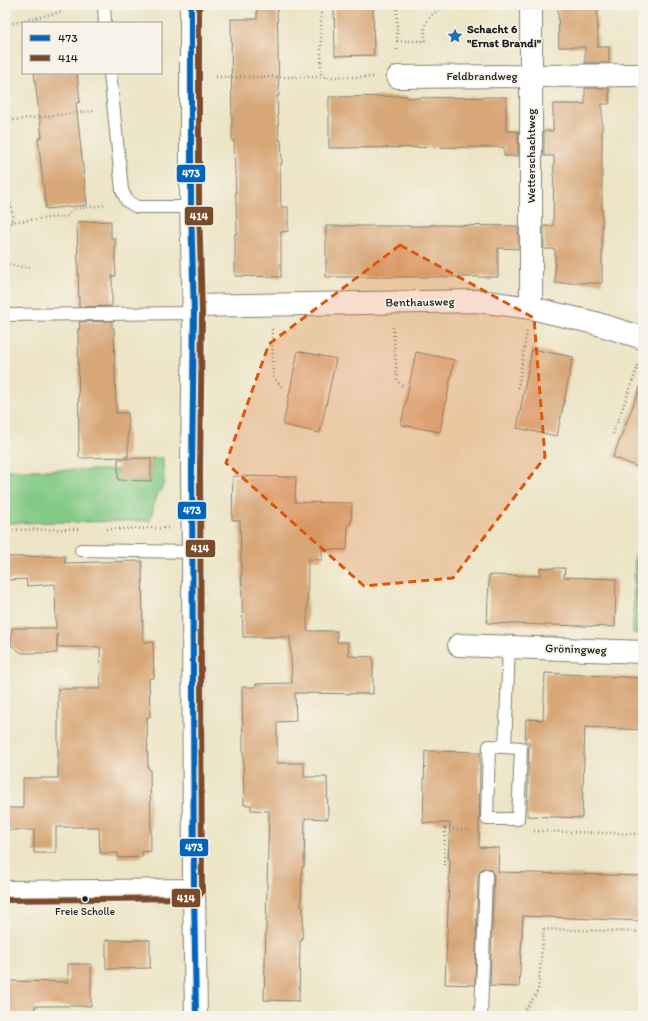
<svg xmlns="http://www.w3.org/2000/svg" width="648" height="1021" font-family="Itim,sans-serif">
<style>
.green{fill:#81c984;stroke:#4e7250}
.building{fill:#d8a778}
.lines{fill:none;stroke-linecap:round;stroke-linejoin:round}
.lane-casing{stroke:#848070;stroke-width:14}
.street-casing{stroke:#848070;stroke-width:24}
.path{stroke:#848070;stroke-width:2.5;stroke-dasharray:1 3;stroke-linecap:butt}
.lane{stroke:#fff;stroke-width:12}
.street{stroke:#fff;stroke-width:22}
.bus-1-casing{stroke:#f7f3e8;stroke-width:9}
.bus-2-casing{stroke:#f7f3e8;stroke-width:9}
.bus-1{stroke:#0065bd;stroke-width:6}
.bus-2{stroke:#7a4b2a;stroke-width:6}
.marked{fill:#de560d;fill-opacity:0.2;stroke:#de560d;stroke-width:3;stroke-dasharray:8 5;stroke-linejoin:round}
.bus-dot{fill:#1c1c1c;stroke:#f7f3e8;stroke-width:1.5}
.labels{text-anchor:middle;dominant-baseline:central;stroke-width:3;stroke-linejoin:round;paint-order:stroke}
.bus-label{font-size:11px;fill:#1c1c1c;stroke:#f7f3e8}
.poi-label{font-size:12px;font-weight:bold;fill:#1c1c1c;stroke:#f7f3e8;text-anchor:start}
.street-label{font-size:12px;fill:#1c1c1c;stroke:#f7f3e8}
.line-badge{stroke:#f7f3e8;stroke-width:1.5}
.badge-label{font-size:11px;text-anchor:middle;font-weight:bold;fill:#fff}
</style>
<rect width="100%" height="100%" fill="#f7f3e8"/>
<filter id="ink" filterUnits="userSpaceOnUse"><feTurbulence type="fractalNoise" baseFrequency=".025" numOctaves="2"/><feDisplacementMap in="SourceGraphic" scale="8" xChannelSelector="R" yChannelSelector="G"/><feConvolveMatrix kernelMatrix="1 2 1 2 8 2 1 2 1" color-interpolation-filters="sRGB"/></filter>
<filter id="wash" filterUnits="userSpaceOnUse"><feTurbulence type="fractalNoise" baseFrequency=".012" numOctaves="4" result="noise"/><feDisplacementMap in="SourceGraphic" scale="16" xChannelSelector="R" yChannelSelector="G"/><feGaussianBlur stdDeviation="0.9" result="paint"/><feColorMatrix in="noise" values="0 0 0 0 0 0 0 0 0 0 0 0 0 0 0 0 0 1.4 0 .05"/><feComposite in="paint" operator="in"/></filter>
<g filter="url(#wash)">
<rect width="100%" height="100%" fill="#ece4c5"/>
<path class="green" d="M 151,458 L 163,458 L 164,484 L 156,498 L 150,521 L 5,523 L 5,470 L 118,470 L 118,481 L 151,481 Z
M 635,555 L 643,555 L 643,633 L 633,633 Z"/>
<g id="blocks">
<path class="building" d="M 267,5 L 277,5 L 279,96 L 277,96 L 279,140 L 281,140 L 282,164 L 280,164 L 281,207 L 288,207 L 288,231 L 281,232 L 281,277 L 235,276 L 235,233 L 237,233 L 234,141 L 232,141 L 231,19 L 257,19 L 257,7 Z
M 334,5 L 373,5 L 374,55 L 335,56 Z
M 558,5 L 597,5 L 598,47 L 609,47 L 609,63 L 585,63 L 585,47 L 559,47 Z
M 34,73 L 77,73 L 80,102 L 76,103 L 87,205 L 46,209 L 38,138 L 42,137 Z
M 585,88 L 609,88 L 609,104 L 602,104 L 602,283 L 555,283 L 555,249 L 544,249 L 544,226 L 553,226 L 554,156 L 544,156 L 544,131 L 553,131 L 553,104 L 585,104 Z
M 407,96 L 407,98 L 506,97 L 506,131 L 518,131 L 518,156 L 504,156 L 504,147 L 329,148 L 329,97 Z
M 111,221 L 111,238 L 115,238 L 115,257 L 116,276 L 112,276 L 112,306 L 79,307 L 77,222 Z
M 430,225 L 518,226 L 518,249 L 498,248 L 498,277 L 326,277 L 326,226 L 430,226 Z
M 112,321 L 112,328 L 114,328 L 116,413 L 128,413 L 128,457 L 79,458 L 78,329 L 80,329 L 79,322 Z
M 532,349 L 573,357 L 557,436 L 517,428 Z
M 298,351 L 336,359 L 320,433 L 283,425 Z
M 416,352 L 454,360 L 440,432 L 401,425 Z
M 641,385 L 643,385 L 643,469 L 613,457 Z
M 151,458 L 151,481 L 118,480 L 118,459 Z
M 233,476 L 296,477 L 295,502 L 352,503 L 351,524 L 348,524 L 347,550 L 322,549 L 322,560 L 308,559 L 307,631 L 337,631 L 337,642 L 348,642 L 349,656 L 373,657 L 373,694 L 295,693 L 296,721 L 277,722 L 277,763 L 304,763 L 304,777 L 327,777 L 328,819 L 305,818 L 304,867 L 302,867 L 301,907 L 303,907 L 303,923 L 302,941 L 300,941 L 299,1001 L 264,1000 L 269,811 L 251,810 L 251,805 L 244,805 L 242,687 L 256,687 L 256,684 L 292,683 L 290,637 L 243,637 L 240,521 L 232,520 Z
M 65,556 L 65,563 L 142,561 L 143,637 L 144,642 L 153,642 L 154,678 L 149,678 L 150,717 L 147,717 L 148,769 L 150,769 L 151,851 L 142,852 L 142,857 L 118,858 L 118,853 L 100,853 L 99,827 L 56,827 L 56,853 L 34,853 L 34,830 L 5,830 L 5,808 L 23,808 L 23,778 L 58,778 L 58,689 L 101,689 L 100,647 L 57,647 L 57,634 L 57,653 L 22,653 L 11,645 L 12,628 L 56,628 L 55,584 L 27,586 L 26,579 L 6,580 L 6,557 Z
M 540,568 L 565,568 L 564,577 L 616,579 L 615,627 L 487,623 L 489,575 L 540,576 Z
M 545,673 L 643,678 L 643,730 L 585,727 L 582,818 L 527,816 L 529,742 L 525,742 L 526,719 L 543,720 Z
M 425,751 L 480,752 L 479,847 L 499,848 L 498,872 L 643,876 L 643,921 L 523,916 L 519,987 L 490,986 L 494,875 L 490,869 L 483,868 L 480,871 L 478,875 L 475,985 L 445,984 L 450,859 L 448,859 L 450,823 L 423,823 Z
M 106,940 L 150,940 L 150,968 L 106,969 Z
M 68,964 L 91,964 L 91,1006 L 35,1006 L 35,1016 L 5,1016 L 5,981 L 68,982 Z"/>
</g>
</g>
<g filter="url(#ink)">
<use href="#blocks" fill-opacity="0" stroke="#848070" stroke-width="1"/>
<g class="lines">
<defs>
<path id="lane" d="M 104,5 L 105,23
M 110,73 L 122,190 L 127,201 L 137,207 L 191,207
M 5,315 L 194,313
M 81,550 L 193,552
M 489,746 L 521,748 L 518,819 L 487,819 Z
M 505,747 L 509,647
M 481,1016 L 486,875"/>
<path id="street" d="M 191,5 L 191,207 L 194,313 L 192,469 L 193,552 L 194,890 L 196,1016
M 531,5 L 531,308
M 398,77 L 643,75
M 193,306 L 479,301 L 531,308 L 595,323 L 643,338
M 459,645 L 643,652
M 5,892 L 194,890"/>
</defs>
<use href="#lane" class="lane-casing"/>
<use href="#street" class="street-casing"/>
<path class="path" d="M 321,5 L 321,77
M 397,5 L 397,52
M 5,25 L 61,12 L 60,8 L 84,5
M 397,41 L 425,41 C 425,36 424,32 425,27 C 425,23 428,20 431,16 C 441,6 451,6 464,10
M 216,77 L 375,77
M 5,121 L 94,111
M 5,176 L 13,216 L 5,239
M 11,222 L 68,216 L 73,209 L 107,205
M 5,263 L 20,267 L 31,267
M 393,327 L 397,380 L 402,386
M 272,329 L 273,377 L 282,387
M 518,388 L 527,331
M 613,434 L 640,361
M 107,529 L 168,528
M 5,530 L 78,529
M 534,831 L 643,834
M 444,865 L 445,829 L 471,830
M 521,1016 L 538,991 L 544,929 L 643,932"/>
<use href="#lane" class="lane"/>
<use href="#street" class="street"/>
<defs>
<path id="bus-1" d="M 191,5 L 191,207 L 194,313 L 192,469 L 194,890 L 196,1016"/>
<path id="bus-2" d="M 5,900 L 194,898 L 199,896 L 202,892 L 200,469 L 202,313 L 199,207 L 199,5"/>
</defs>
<use href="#bus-1" class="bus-1-casing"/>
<use href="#bus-2" class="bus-2-casing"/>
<use href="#bus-1" class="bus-1"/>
<use href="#bus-2" class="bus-2"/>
</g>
</g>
<path class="marked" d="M 400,245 L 534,318 L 545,457 L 453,578 L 364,586 L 226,463 L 269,344 Z"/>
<defs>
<symbol id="sight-bare" viewBox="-9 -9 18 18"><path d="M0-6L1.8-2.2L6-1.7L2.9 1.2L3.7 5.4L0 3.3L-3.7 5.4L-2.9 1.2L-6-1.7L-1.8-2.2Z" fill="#1f6fb2" stroke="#f7f3e8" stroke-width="2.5" paint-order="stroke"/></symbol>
</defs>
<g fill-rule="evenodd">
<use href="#sight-bare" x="444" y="25" width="22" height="22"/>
</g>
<circle class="bus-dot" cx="85" cy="899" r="3.5"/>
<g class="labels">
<g class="bus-label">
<text x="85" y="911">Freie Scholle</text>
</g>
<g class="poi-label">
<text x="467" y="29">Schacht 6<tspan x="467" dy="14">"Ernst Brandi"</tspan></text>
</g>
<g class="street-label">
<text x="482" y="76">Feldbrandweg</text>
<text transform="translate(531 156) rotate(-90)">Wetterschachtweg</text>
<text transform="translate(420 302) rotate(-1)">Benthausweg</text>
<text transform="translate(576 649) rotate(2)">Gröningweg</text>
</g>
</g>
<g class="line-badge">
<rect x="176" y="164" width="30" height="19" rx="4" fill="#0065bd"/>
<rect x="184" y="206" width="30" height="20" rx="4" fill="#7a4b2a"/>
<rect x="177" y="501" width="30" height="19" rx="4" fill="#0065bd"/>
<rect x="185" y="539" width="31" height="19" rx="4" fill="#7a4b2a"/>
<rect x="179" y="838" width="30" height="19" rx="4" fill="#0065bd"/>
<rect x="171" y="888" width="30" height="20" rx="4" fill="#7a4b2a"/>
</g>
<g class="badge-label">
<text x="191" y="177">473</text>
<text x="199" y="220">414</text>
<text x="192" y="514">473</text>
<text x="200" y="552">414</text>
<text x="194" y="851">473</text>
<text x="186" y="902">414</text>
</g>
<rect width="648" height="1021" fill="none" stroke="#f7f3e8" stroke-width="20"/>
<rect x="22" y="22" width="140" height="52" fill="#f7f3e8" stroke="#9f9d96"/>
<rect x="30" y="35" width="20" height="6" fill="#0065bd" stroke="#9f9d96"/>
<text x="58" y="42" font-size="12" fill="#1c1c1c">473</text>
<rect x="30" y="55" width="20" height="6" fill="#7a4b2a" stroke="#9f9d96"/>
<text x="58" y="62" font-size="12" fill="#1c1c1c">414</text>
</svg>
